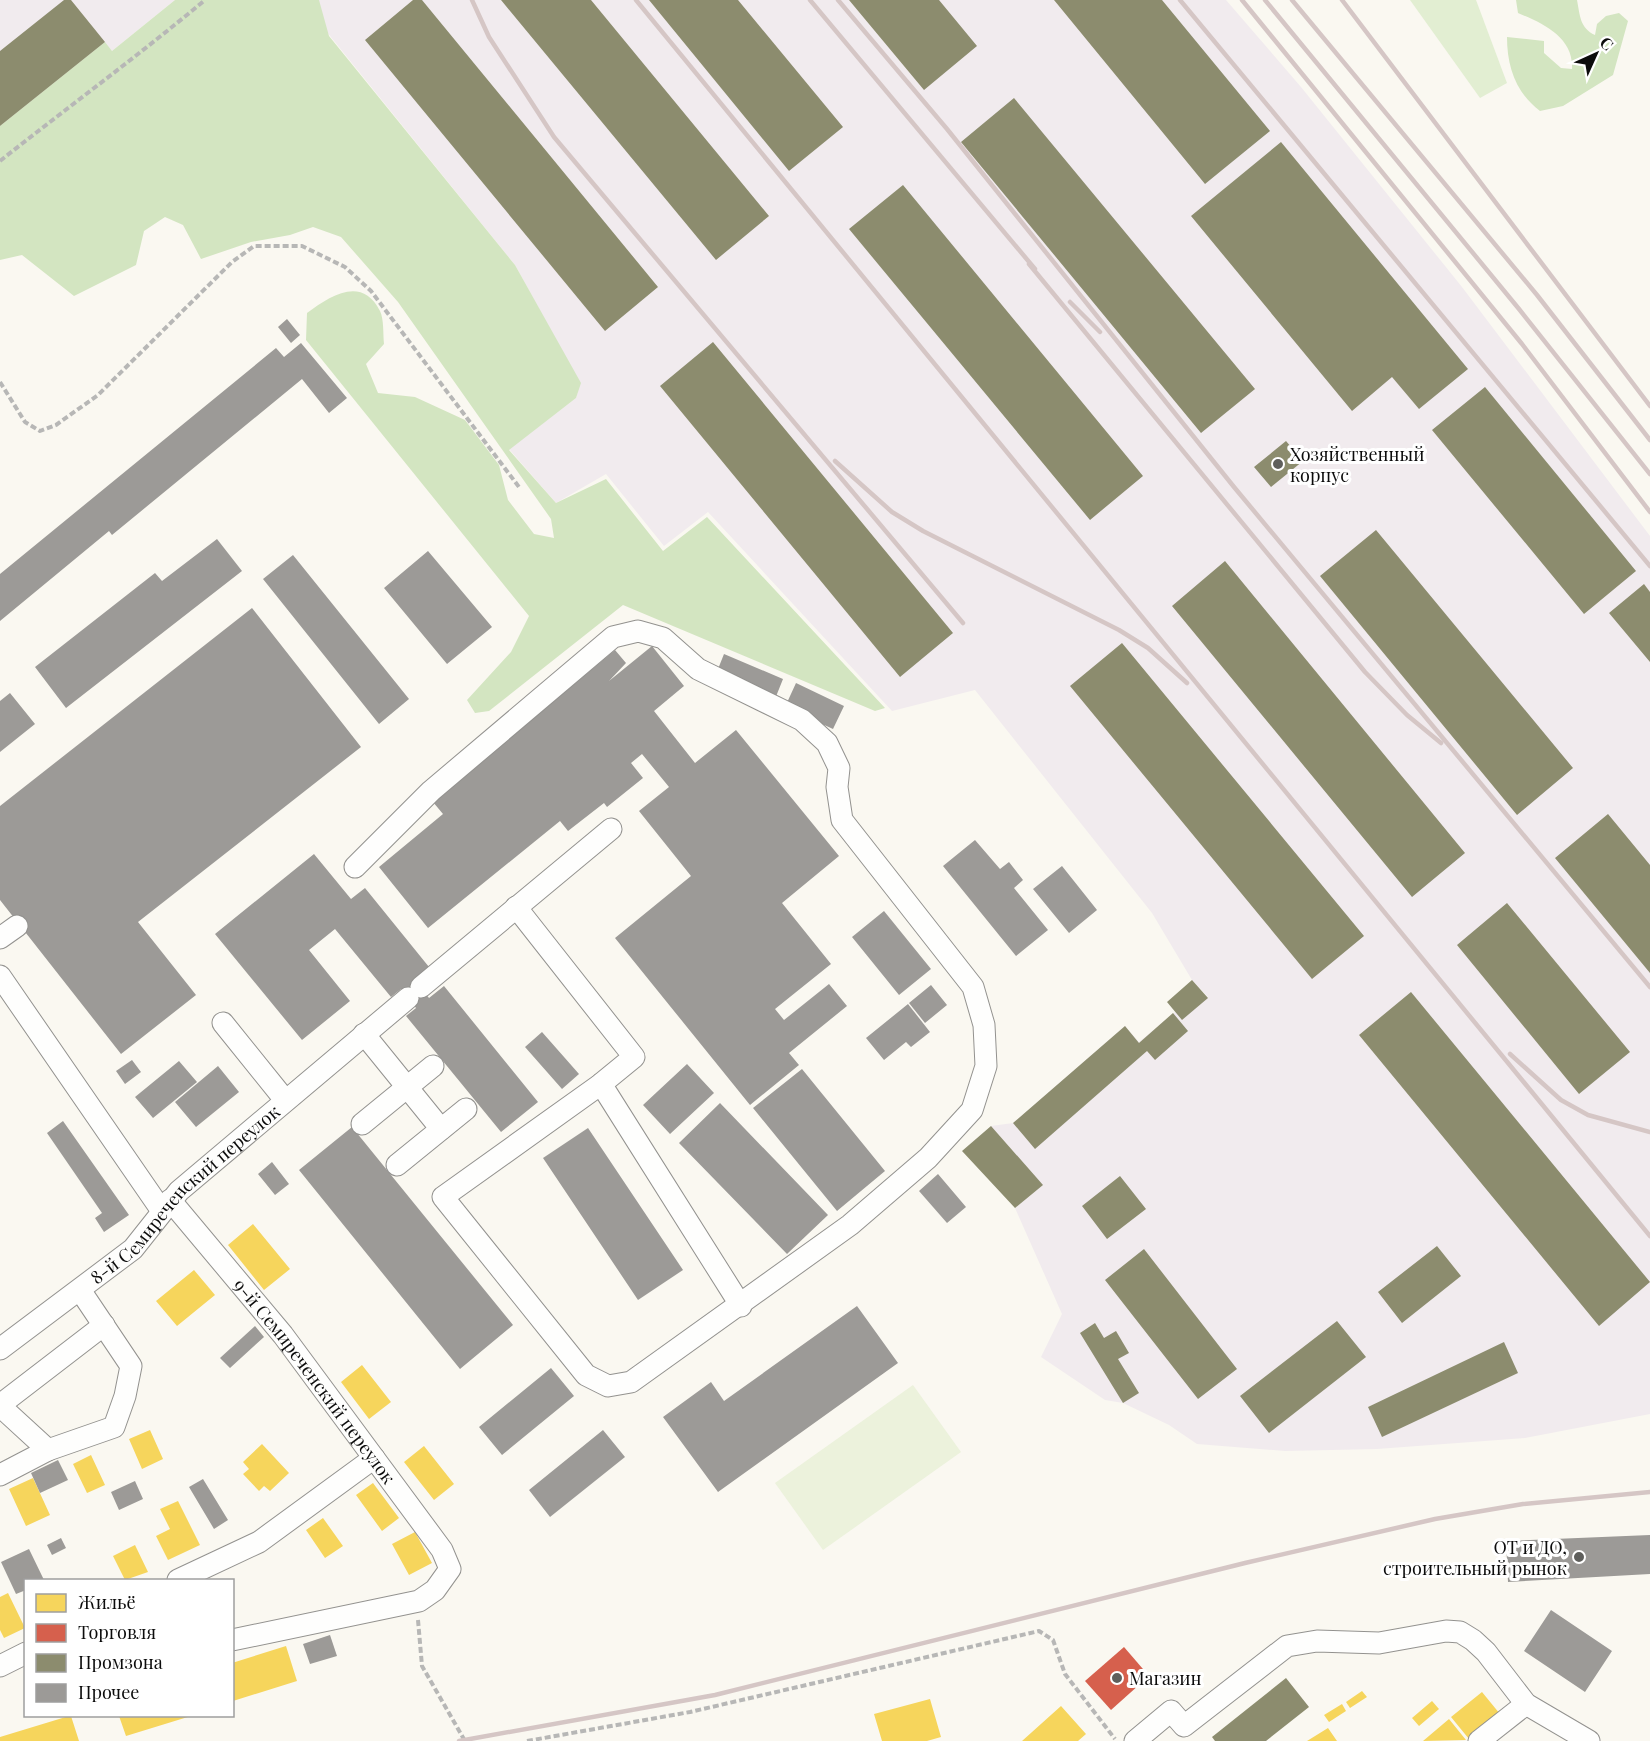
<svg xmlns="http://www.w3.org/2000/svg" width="1650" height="1741" font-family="'Playfair Display',serif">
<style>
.industrial{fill:#f1ebee}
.green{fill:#e2eed2}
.forest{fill:#d3e5c1}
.pitch{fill:#ecf2dc}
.homes{fill:#f6d55c}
.shops{fill:#d6604d}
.industry{fill:#8c8c6e}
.building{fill:#9c9a97}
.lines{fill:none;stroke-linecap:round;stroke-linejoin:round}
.minor-casing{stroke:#93928f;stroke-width:23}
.path{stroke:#b7b7b6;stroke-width:4;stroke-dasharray:6 3;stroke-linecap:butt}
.minor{stroke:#fefefd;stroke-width:21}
.rail{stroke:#d5c6c5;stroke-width:4.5}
.poi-dot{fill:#5f5f5c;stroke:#fff;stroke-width:2}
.labels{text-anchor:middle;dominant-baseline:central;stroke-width:6;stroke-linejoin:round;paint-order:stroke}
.poi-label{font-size:18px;fill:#0c0c0c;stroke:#fff;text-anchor:start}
.street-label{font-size:18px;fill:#0c0c0c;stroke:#fff}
</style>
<rect width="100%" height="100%" fill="#faf8f1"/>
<path class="industrial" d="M 0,0 L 175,0 L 112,51 L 104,42 L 0,126 Z
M 301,0 L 1226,0 L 1301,87 L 1462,287 L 1650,536 L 1650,1414 L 1525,1438 L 1377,1449 L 1285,1451 L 1197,1444 L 1169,1425 L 1123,1403 L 1105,1400 L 1041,1357 L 1062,1314 L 1015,1208 L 1042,1185 L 991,1126 L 1013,1123 L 1125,1026 L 1139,1042 L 1175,1012 L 1208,997 L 1192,980 L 1152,913 L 975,690 L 892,711 L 708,512 L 664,546 L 606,474 L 556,503 L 509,449 L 576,398 L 580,383 L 515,265 Z"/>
<path class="green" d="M 1410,0 L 1476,0 L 1507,83 L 1480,98 Z"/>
<path class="forest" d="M 175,0 L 319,0 L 329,36 L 515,265 L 581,383 L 576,398 L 509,450 L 556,503 L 606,479 L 663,551 L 707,517 L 885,708 L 875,711 L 623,605 L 489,711 L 475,713 L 467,700 L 511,652 L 529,616 L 306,340 L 307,313 C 330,296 362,275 380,311 C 384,319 383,334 384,344 L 366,364 L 378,393 L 415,397 L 465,420 L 499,465 L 508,500 L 534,534 L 554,538 L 551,519 L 398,302 L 341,237 L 313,227 L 290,235 L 251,242 L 201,259 L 183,225 L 165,217 L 144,231 L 136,265 L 74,296 L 22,255 L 0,260 L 0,126 L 105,42 L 112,51 Z
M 1516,0 L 1577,0 C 1580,16 1580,28 1595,35 L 1597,24 L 1606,16 L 1619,13 L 1628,21 L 1613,75 L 1563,106 L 1540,111 C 1516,93 1507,67 1507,37 L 1544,41 L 1544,53 L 1561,68 L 1572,69 C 1574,37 1542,23 1518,13 Z"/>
<path class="pitch" d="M 913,1385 L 961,1452 L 823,1550 L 775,1483 Z"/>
<path class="homes" d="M 253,1224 L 290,1269 L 264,1290 L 228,1245 Z
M 194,1270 L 215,1295 L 177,1326 L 156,1301 Z
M 362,1365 L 391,1402 L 369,1419 L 341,1382 Z
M 150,1430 L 163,1459 L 142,1469 L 129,1439 Z
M 262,1444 L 289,1473 L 270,1491 L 264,1486 L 259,1491 L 243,1474 L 249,1469 L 243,1462 Z
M 424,1446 L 454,1484 L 434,1500 L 404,1462 Z
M 91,1455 L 105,1485 L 87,1493 L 73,1464 Z
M 33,1478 L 50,1515 L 26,1526 L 9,1489 Z
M 373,1483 L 399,1518 L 382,1531 L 356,1495 Z
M 178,1501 L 200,1545 L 168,1560 L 156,1536 L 170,1529 L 160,1509 Z
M 323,1518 L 343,1546 L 325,1558 L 306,1530 Z
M 415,1532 L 432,1563 L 409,1575 L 392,1544 Z
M 135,1545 L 148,1572 L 125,1580 L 113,1556 Z
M 8,1593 L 25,1628 L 4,1638 L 0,1630 L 0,1597 Z
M 286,1646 L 297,1681 L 233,1701 L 232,1663 Z
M 1362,1691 L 1367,1697 L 1350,1708 L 1346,1702 Z
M 1482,1692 L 1500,1714 L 1469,1739 L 1451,1717 Z
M 930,1699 L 941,1737 L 927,1741 L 882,1741 L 874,1714 Z
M 1432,1701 L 1439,1709 L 1419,1726 L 1412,1718 Z
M 1342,1704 L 1346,1711 L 1329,1722 L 1324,1715 Z
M 1061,1706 L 1086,1734 L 1078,1741 L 1022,1741 Z
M 69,1716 L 71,1716 L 79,1741 L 0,1741 L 0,1737 Z
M 119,1716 L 191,1716 L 126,1736 Z
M 1449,1719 L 1466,1740 L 1423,1741 Z
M 1328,1728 L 1337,1741 L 1307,1741 Z"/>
<path class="shops" d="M 1124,1647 L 1149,1676 L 1111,1710 L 1085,1681 Z"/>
<path class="industry" d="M 64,0 L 71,0 L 105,42 L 0,126 L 0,51 Z
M 413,0 L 422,0 L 658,287 L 605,331 L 365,40 Z
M 501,0 L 591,0 L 769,216 L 716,260 Z
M 649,0 L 738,0 L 843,127 L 789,171 Z
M 849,0 L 939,0 L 977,46 L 924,90 Z
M 1054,0 L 1162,0 L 1270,131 L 1205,184 Z
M 1014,98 L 1255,389 L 1201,433 L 961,142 Z
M 1281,142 L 1468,369 L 1419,409 L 1392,377 L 1352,411 L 1191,216 Z
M 903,185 L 1143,476 L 1090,520 L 849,229 Z
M 713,342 L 953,633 L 900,677 L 660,386 Z
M 1485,387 L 1636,571 L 1584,614 L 1432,430 Z
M 1286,441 L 1303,461 L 1271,487 L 1254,467 Z
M 1376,530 L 1573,768 L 1517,815 L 1320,576 Z
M 1225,561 L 1465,853 L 1412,897 L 1172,606 Z
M 1644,584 L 1650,592 L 1650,662 L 1609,613 Z
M 1122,643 L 1364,936 L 1312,979 L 1070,686 Z
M 1608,814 L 1650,865 L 1650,973 L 1555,858 Z
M 1507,903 L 1630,1052 L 1579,1094 L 1457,945 Z
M 1192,980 L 1208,998 L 1182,1020 L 1167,1002 Z
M 1411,992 L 1650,1282 L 1599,1326 L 1359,1035 Z
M 1173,1013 L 1188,1031 L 1155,1060 L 1147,1051 L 1035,1149 L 1013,1123 L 1125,1026 L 1139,1043 Z
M 991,1126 L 1043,1185 L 1015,1208 L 962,1151 Z
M 1120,1176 L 1146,1209 L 1107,1239 L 1082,1206 Z
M 1437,1246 L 1461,1276 L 1402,1323 L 1378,1292 Z
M 1144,1249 L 1237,1369 L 1198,1399 L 1105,1280 Z
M 1337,1321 L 1366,1357 L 1269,1433 L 1240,1396 Z
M 1095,1323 L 1104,1338 L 1116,1331 L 1129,1353 L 1118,1359 L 1139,1393 L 1123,1403 L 1080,1333 Z
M 1504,1342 L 1518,1373 L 1382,1437 L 1368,1407 Z
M 1286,1678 L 1309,1707 L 1266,1741 L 1215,1741 L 1212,1737 Z"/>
<path class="building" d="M 287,319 L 300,335 L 291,343 L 278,327 Z
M 301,343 L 347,398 L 329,413 L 302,379 L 112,535 L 109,531 L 0,621 L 0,574 L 276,348 L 284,357 Z
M 217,539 L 242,571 L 66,708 L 35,667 L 155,573 L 162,581 Z
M 428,551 L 492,627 L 447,664 L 384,588 Z
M 293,555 L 409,699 L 379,724 L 263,579 Z
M 252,608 L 361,747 L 138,922 L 196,995 L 121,1054 L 0,900 L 0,806 Z
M 652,646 L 684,686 L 654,711 L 695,763 L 736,730 L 839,856 L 782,903 L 831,964 L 775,1009 L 784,1020 L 829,984 L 847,1006 L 789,1053 L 799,1065 L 750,1105 L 615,938 L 691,876 L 639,811 L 669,787 L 642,754 L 631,763 L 643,778 L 607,807 L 604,803 L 568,831 L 560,821 L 428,928 L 379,867 L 443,814 L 433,802 L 615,650 L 626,663 L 609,681 Z
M 724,654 L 783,679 L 775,699 L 716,674 Z
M 796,683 L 844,706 L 833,729 L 785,707 Z
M 10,693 L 35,724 L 0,752 L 0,701 Z
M 975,840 L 1000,869 L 1009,862 L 1023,880 L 1014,888 L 1048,930 L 1016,956 L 943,866 Z
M 314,854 L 351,899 L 365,888 L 429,967 L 414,979 L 429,998 L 444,986 L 538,1102 L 501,1132 L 406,1016 L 416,1008 L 401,989 L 391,997 L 335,929 L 309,950 L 350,1001 L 302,1040 L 215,934 Z
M 1062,866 L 1097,910 L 1069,933 L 1033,889 Z
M 884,911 L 931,969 L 899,995 L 852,937 Z
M 931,985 L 947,1005 L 925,1023 L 909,1003 Z
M 908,1004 L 930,1032 L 911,1047 L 906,1042 L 884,1060 L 866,1038 Z
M 542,1032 L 579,1074 L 562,1089 L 525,1047 Z
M 132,1060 L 141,1072 L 125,1084 L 116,1071 Z
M 179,1061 L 197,1082 L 153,1118 L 135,1097 Z
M 687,1064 L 714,1093 L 670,1134 L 643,1105 Z
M 218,1066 L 239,1092 L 196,1127 L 175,1102 Z
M 802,1069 L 885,1171 L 837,1211 L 753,1108 Z
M 720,1103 L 828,1215 L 787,1254 L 679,1143 Z
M 63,1121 L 129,1215 L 104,1232 L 95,1218 L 102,1213 L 47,1133 Z
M 352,1127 L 513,1325 L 460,1369 L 299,1170 Z
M 588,1128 L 683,1270 L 638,1300 L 543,1158 Z
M 272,1162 L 289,1184 L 275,1195 L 258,1174 Z
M 938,1174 L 966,1207 L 947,1223 L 919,1191 Z
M 857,1306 L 898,1363 L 718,1492 L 663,1417 L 711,1382 L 724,1401 Z
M 255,1326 L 264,1337 L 230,1368 L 220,1358 Z
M 551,1368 L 574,1396 L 502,1455 L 479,1427 Z
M 603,1430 L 625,1457 L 550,1517 L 529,1490 Z
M 58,1460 L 68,1480 L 40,1493 L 31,1473 Z
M 203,1479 L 228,1520 L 214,1529 L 189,1487 Z
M 135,1481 L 143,1499 L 119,1510 L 111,1492 Z
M 1650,1535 L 1650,1574 L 1508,1582 L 1506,1541 Z
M 61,1538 L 66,1548 L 52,1555 L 47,1545 Z
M 29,1549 L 44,1580 L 26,1580 L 26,1590 L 16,1594 L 1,1562 Z
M 1551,1610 L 1612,1651 L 1585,1692 L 1524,1651 Z
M 330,1635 L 337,1656 L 310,1664 L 303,1644 Z"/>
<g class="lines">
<defs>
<g id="minor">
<path d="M 355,867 L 431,791 L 613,637 L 638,631 L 663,638 L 698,669 L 802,720 L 827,743 L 839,768 L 837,787 L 842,820 L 973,987 L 984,1025 L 986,1066 L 972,1110 L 928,1158 L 850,1225 L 631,1382 L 608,1386 L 586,1375 L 443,1197 L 601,1084 L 634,1057 L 516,907"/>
<path d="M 0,938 L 17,926"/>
<path d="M 0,976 L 162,1211"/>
<path d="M 421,987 L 611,829"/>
<path d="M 223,1023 L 285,1100"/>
<path d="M 364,1034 L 441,1129"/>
<path d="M 601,1084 L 741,1306"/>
<path d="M 362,1124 L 433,1066"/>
<path d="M 397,1165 L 466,1109"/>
<path id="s1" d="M 170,1200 L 283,1335 L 442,1550 L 450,1569 L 435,1590 L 419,1601 L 232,1640"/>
<path id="s2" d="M 0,1349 L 133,1249 L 179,1191 L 408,998"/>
<path d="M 0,1405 L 104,1325"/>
<path d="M 0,1406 L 48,1450 L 114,1427 L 125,1396 L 131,1366 L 80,1290"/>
<path d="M 0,1475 L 48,1450"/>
<path d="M 178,1580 L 259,1542 L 374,1458"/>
<path d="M 0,1666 L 26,1653"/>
<path d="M 1135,1741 L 1171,1711 L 1184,1726 L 1287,1646 L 1317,1641 L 1379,1643 L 1446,1631 L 1460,1632 L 1473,1640 L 1486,1652 L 1526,1704 L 1589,1741"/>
<path d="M 1479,1741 L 1526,1704"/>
</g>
</defs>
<use href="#minor" class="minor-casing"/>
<path class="path" d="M 0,161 C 68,107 138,56 205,0
M 0,382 L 25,422 L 40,431 L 56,425 L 98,395 L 232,262 L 254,246 L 302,246 L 345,267 L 371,291 L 519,487
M 418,1620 L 422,1666 L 465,1741
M 527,1741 L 690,1712 L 1039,1631 L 1053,1640 L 1065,1674 L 1115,1739"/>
<use href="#minor" class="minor"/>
<path class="rail" d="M 472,0 L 489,37 L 554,137 L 963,623
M 636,0 L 1650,1236
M 810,0 L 1035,269
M 838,0 L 947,129 L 1234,487 L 1650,987
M 1180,0 L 1650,566
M 1242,0 L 1522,344 L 1650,512
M 1265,0 L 1519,309 L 1650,474
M 1292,0 L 1537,295 L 1650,440
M 1342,0 L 1650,406
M 1029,264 L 1365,672 L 1407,715 L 1441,743
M 1070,302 L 1100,332
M 835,461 L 892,512 L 923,531 L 1119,630 L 1148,648 L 1187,683
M 1510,1054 L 1561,1100 L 1588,1115 L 1650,1132
M 459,1741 L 715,1695 L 1245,1563 L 1435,1519 L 1523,1504 L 1650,1492"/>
</g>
<g class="poi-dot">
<circle cx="1278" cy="464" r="6"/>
<circle cx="1579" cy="1557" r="6"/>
<circle cx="1117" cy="1678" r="6"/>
</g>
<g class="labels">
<g class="poi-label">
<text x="1290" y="454">Хозяйственный<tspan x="1290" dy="21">корпус</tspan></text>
<text x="1567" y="1547" text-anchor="end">ОТ и ДО,<tspan x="1567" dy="21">строительный рынок</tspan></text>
<text x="1129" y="1678">Магазин</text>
</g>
<g class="street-label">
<text stroke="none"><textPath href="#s2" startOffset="242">8-й Семиреченский переулок</textPath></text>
<text stroke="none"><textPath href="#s1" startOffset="232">9-й Семиреченский переулок</textPath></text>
</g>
</g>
<rect x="24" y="1579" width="210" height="138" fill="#ffffff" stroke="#9e9e9e" stroke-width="1.5"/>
<rect x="36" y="1594" width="30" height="18" fill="#f6d55c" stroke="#9e9e9e" stroke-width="1.5"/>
<text x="78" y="1609" font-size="18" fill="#0c0c0c">Жильё</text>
<rect x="36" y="1624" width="30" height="18" fill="#d6604d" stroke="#9e9e9e" stroke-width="1.5"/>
<text x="78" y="1639" font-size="18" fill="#0c0c0c">Торговля</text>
<rect x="36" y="1654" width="30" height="18" fill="#8c8c6e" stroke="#9e9e9e" stroke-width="1.5"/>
<text x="78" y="1669" font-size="18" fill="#0c0c0c">Промзона</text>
<rect x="36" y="1684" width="30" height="18" fill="#9c9a97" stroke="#9e9e9e" stroke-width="1.5"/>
<text x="78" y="1699" font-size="18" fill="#0c0c0c">Прочее</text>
<g transform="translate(1596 54) rotate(45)" stroke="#ffffff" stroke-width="4.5" paint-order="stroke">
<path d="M0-4.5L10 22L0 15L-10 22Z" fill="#0c0c0c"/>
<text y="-9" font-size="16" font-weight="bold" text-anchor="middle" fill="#0c0c0c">С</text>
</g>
</svg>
